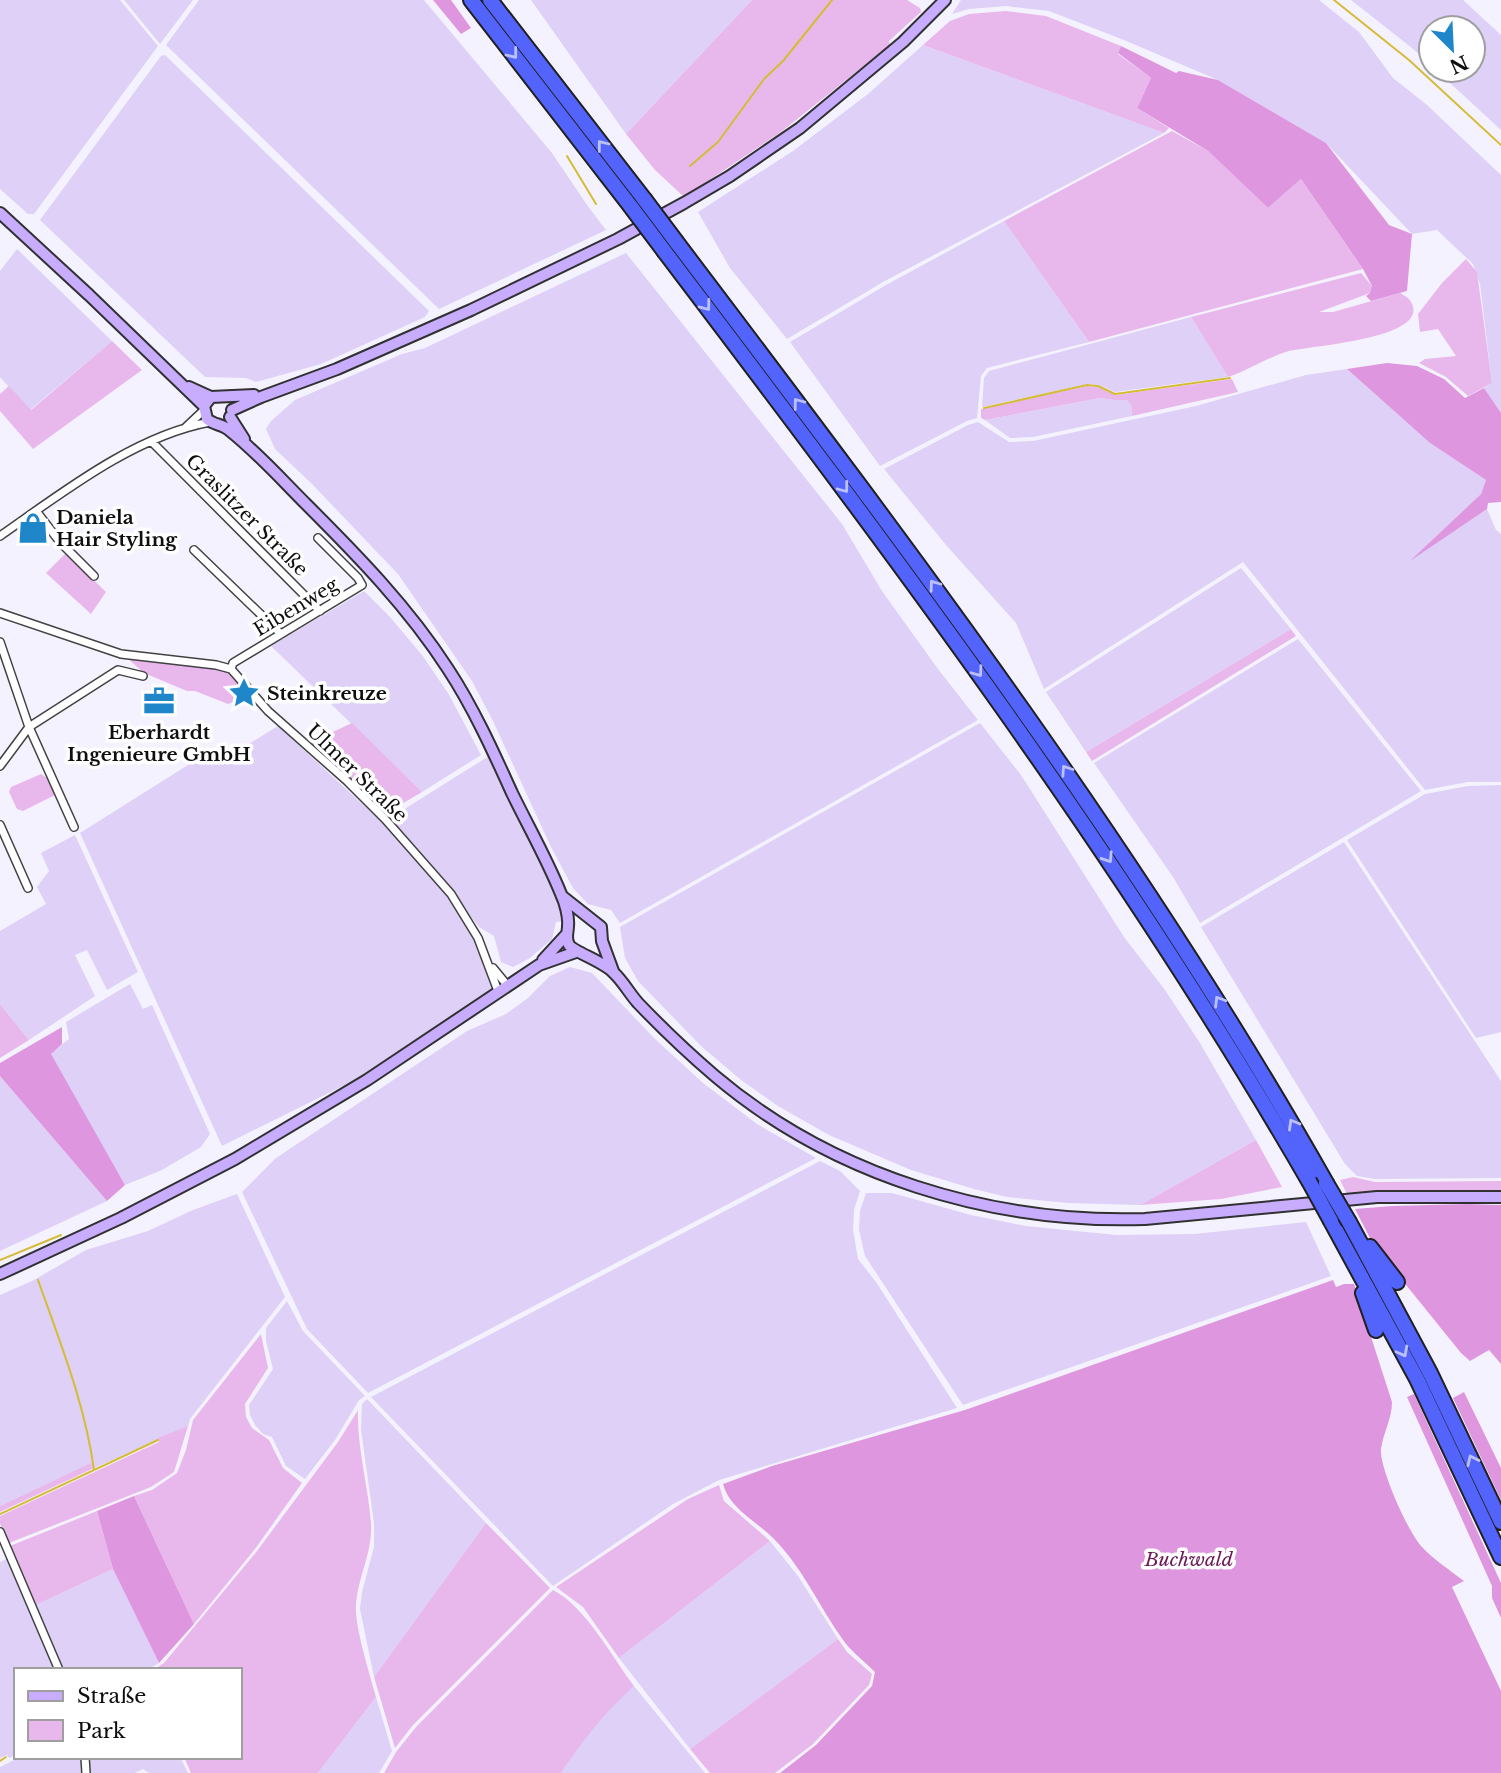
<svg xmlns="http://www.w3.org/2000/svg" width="1501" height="1773" font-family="'Libre Baskerville',serif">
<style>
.farmland{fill:#ded0f7}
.green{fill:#e8b8ec}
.forest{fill:#de97de}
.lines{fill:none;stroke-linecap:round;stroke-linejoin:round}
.stream{stroke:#d5bc36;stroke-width:2}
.street-casing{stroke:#424242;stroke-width:10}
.secondary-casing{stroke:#313131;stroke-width:14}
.highway-casing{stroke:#202020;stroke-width:18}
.street{stroke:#fff;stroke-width:7}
.secondary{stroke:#c8adff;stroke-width:10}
.highway{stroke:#5364fc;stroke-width:14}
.highway-bridge-casing{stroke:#202020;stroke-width:18;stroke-linecap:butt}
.highway-bridge{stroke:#5364fc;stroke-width:14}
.oneway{stroke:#bac1fe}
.labels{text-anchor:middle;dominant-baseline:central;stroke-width:7;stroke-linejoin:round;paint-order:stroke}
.street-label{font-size:19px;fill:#0f0f0f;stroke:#fff}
.poi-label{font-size:19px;font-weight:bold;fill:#0f0f0f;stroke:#fff;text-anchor:start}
.park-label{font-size:19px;font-style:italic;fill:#6c1b59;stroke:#fff}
</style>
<rect width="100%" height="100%" fill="#f5f2ff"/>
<path class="farmland" d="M 0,0 L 120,0 L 158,46 L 34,214 L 28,214 L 0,189 Z
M 124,0 L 193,0 L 160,44 Z
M 199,0 L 424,0 L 552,153 L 587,205 L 606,230 L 439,309 L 166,45 Z
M 531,0 L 752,0 L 626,134 Z
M 961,0 L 1319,0 L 1359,32 L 1393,78 L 1427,105 L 1501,175 L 1501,413 L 1484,388 L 1492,383 L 1480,284 L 1473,264 L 1437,230 L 1412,234 L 1326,143 L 1218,80 L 1124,40 L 1049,11 L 1006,6 L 969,9 L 952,14 Z
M 1351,0 L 1463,0 L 1501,35 L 1501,130 L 1436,70 L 1473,70 L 1473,28 L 1431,28 L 1431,65 L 1412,48 Z
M 923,45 L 1164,133 L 883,282 L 787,339 L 730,268 L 698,212 L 793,151 L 868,94 Z
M 165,55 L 429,311 L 425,317 L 321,364 L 256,382 L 246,378 L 205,377 L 40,220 L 161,56 Z
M 1004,221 L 1089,342 L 987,368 L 981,376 L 977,418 L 967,421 L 880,466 L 790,342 L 886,285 Z
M 17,249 L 112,341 L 30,410 L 0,377 L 0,271 Z
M 626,253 L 842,524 L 882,591 L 938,669 L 978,720 L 620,923 L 611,910 L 588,904 L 573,888 L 551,847 L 493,721 L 472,681 L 398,574 L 312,484 L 275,449 L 266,429 L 271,421 L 295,400 L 402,354 L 425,348 Z
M 1191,317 L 1228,377 L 1115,392 L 1099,385 L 1088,384 L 982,407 L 984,378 L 989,371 Z
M 1347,369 L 1430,443 L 1486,480 L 1481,494 L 1415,557 L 1487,509 L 1496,530 L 1501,534 L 1501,782 L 1468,782 L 1425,790 L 1243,562 L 1044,689 L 1016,623 L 946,545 L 884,469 L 968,425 L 978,422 L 1009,442 L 1033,441 L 1196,406 L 1306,375 Z
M 1100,398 L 1114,400 L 1127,399 L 1131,405 L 1132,416 L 1033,437 L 1010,438 L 985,420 Z
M 1241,568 L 1291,629 L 1086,752 L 1046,692 Z
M 364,591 L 390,617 L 422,655 L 448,693 L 481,755 L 422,792 L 271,646 Z
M 1298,639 L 1421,791 L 1200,923 L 1173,877 L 1094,763 Z
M 980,723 L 1021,775 L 1124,937 L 1165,990 L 1200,1043 L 1256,1140 L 1140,1205 L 1068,1203 L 1007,1197 L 974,1189 L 911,1170 L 829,1135 L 778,1106 L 741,1080 L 701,1046 L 638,981 L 625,958 L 620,927 Z
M 278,726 L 399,838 L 450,895 L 475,939 L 494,990 L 363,1076 L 222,1146 L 80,833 L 215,748 L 223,760 Z
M 489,756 L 554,890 L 563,921 L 556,922 L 552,939 L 530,958 L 513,967 L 501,962 L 494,936 L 479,927 L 453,894 L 387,820 Z
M 1501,785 L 1501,1032 L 1476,1038 L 1347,840 L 1425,794 L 1468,786 Z
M 75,835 L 138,972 L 107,990 L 87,950 L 75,955 L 95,996 L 29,1040 L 0,1004 L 0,931 L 46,904 L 37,887 L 49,871 L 41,853 Z
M 1344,842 L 1501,1081 L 1501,1178 L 1375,1179 L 1357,1176 L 1345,1164 L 1201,927 Z
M 570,967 L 592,973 L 654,1038 L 703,1083 L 757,1124 L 816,1158 L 368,1393 L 307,1329 L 242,1192 L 276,1158 L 467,1031 L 506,1014 L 528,998 L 550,976 Z
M 130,984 L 143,1009 L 152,1005 L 210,1134 L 201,1147 L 162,1170 L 125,1185 L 50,1054 L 69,1039 L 66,1022 Z
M 0,1076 L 107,1201 L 0,1251 Z
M 820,1161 L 840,1171 L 860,1191 L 854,1210 L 853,1230 L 858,1259 L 876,1282 L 957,1408 L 719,1480 L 673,1504 L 553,1586 L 371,1397 Z
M 866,1193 L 892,1193 L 971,1215 L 1026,1226 L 1116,1235 L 1194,1234 L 1306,1222 L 1331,1276 L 963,1405 L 865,1256 L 859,1230 L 860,1211 Z
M 237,1194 L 285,1297 L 190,1419 L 188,1426 L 92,1469 L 90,1464 L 0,1506 L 0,1295 L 32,1281 L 86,1250 L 148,1231 L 193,1210 Z
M 287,1301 L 303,1331 L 365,1396 L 359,1400 L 335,1440 L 305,1479 L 286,1466 L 272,1437 L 263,1434 L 255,1425 L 250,1415 L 249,1405 L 273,1369 L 266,1341 L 266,1328 Z
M 367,1399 L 486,1523 L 374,1677 L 360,1609 L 362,1592 L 374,1547 L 374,1523 L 361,1430 L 362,1404 Z
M 770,1541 L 798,1576 L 838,1639 L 690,1749 L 619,1658 Z
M 8,1558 L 56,1670 L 16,1670 L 16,1755 L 9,1758 L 7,1755 L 0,1758 L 0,1562 Z
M 113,1569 L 159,1663 L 147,1670 L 63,1670 L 36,1605 Z
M 634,1686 L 705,1773 L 561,1773 L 582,1741 L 613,1705 Z
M 376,1697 L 392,1751 L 379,1773 L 318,1773 Z
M 20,1757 L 83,1757 L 83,1773 L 0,1773 L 0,1767 Z
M 89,1757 L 180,1757 L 188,1773 L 149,1773 L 143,1769 L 135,1773 L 90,1773 Z"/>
<path class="green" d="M 752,0 L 907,0 L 920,8 L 921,12 L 889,41 L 890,45 L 781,132 L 684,197 L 655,170 L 626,134 Z
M 1006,11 L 1046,16 L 1121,46 L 1118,54 L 1151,78 L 1137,108 L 1169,128 L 1164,133 L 923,45 L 950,21 L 969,14 Z
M 1172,131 L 1208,151 L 1268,208 L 1301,179 L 1363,269 L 1089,342 L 1004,221 Z
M 1466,259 L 1477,272 L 1492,383 L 1468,396 L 1446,377 L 1419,363 L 1425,359 L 1456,356 L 1438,329 L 1420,332 L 1418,314 L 1442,283 Z
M 1361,273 L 1372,286 L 1370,293 L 1319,312 L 1333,312 L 1400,293 C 1405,296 1410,298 1412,304 C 1428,339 1308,346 1289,351 C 1268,357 1249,370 1228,377 L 1191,317 Z
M 112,341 L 142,370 L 33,449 L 0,411 L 0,394 L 9,386 L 31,410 Z
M 1232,379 L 1238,392 L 1132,416 L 1131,405 L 1127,400 L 1114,400 L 1100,398 L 985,420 L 981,418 L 981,409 L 1087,386 L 1098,387 L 1115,395 Z
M 66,553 L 106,592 L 91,614 L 46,573 Z
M 1291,629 L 1296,636 L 1092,761 L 1086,752 Z
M 126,657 L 223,669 L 234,677 L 247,694 L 246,697 L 228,704 L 195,691 L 187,691 L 144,673 Z
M 352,723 L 422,792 L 385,814 L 309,743 Z
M 41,774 L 47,778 L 55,795 L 23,811 L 17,809 L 9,792 L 11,787 Z
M 0,1004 L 29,1040 L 0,1058 Z
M 1256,1140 L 1282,1187 L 1221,1199 L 1140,1205 Z
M 1353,1177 L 1375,1182 L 1501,1181 L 1501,1193 L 1348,1196 L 1340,1180 Z
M 261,1334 L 268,1368 L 245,1404 L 246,1417 L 252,1428 L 269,1440 L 283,1468 L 302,1483 L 255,1549 L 194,1624 L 134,1496 L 152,1490 L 177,1473 L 186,1450 L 193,1420 Z
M 358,1410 C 357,1448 368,1485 371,1523 C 373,1553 357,1578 356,1607 C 355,1628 370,1675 376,1697 L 318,1773 L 191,1773 L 184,1757 L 240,1757 L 240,1670 L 153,1670 L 164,1663 L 257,1551 L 338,1442 Z
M 188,1426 L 174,1472 L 151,1487 L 9,1543 L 0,1524 L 0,1516 L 159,1442 L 158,1438 Z
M 91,1463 L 92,1469 L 0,1512 L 0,1506 Z
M 719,1485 L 724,1501 L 770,1541 L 619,1658 L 583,1607 L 556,1587 L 688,1499 Z
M 97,1511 L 113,1569 L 36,1605 L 10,1546 Z
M 486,1523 L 550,1588 L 413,1725 L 395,1748 L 374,1677 Z
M 553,1590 C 585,1606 612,1657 634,1686 C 605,1712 582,1741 561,1773 L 384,1773 L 396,1752 L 416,1727 Z
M 838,1639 L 847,1652 L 872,1674 L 869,1685 L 813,1744 L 775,1773 L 710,1773 L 690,1749 Z"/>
<path class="forest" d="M 433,0 L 451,0 L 471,28 L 461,34 Z
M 1121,46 L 1176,73 L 1179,71 L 1218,80 L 1326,143 L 1389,225 L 1412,234 L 1407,291 L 1371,301 L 1366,296 L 1370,293 L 1372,286 L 1363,269 L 1301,179 L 1268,208 L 1208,151 L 1137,108 L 1151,78 L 1118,53 Z
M 1387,363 L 1417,366 L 1444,379 L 1465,398 L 1484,388 L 1501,413 L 1501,502 L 1488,503 L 1487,509 L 1410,561 L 1481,494 L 1486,480 L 1430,443 L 1347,369 Z
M 62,1027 L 62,1044 L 51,1054 L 125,1185 L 107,1201 L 0,1076 L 0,1063 Z
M 1467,1204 L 1501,1205 L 1501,1364 L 1489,1350 L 1470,1361 L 1461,1353 L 1373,1244 L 1355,1209 L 1392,1206 Z
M 1333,1280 L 1336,1287 L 1344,1284 L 1354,1284 L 1392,1402 C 1392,1419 1383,1433 1381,1449 C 1379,1467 1409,1534 1422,1547 C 1434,1560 1450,1570 1464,1581 L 1452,1587 L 1501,1691 L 1501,1773 L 780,1773 L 816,1745 L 872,1686 L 875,1672 C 863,1660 850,1651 841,1637 C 818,1604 802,1567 773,1538 C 755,1520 730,1509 723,1484 L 772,1466 L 965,1410 Z
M 1464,1392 L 1501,1468 L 1501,1500 L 1453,1398 Z
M 1414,1394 L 1501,1583 L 1501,1618 L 1492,1598 L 1492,1586 L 1407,1397 Z
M 134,1496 L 194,1624 L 159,1663 L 113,1569 L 97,1511 Z"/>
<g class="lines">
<path class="stream" d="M 1334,0 L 1409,60 L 1501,145
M 567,156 L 596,204
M 690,166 L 718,142 L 764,79 L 783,61 L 832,0
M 984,408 L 1087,385 L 1098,386 L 1115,394 L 1230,378
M 0,1260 L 61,1235
M 38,1280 C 60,1342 85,1404 94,1470
M 0,1514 L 158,1440
M 0,1761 L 6,1757"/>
<defs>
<path id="street" d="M 186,427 L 203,411
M 152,442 L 320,611
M 36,511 L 60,542 L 94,576
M 0,536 C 62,493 134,436 210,422
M 194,550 L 281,634
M 0,613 L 121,654 L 216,665 L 231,669 L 268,711 L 347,781 L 385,819 L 451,894 L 478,938 L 498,991
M 0,642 L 29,727 L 74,827
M 231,669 L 233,663 L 362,585 L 358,578 L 318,538
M 0,766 L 29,727 L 118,670 L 143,676
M 0,825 L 28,888
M 493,968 L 507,985
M 0,1532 L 59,1670
M 85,1757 L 86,1773"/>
<path id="secondary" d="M 0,213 L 89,295 L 204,406
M 189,387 L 211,397 L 254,395
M 211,397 L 204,406 L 207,419 C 214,425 222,424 229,430 C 257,452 281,479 306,504 C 357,555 408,607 448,669 C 473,707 493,751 512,793 C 528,826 547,859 561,894 C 565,902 569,917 568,926 C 568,933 565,938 569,945 C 574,952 602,961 613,972 C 623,981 629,993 638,1003 C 662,1028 688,1053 715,1076 C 833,1176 992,1224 1145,1219 L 1377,1197 L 1501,1197
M 232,410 L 261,397 L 337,369 L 471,310 L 618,239 L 684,203 L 730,176 L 800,128 L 903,42 L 945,0
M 230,417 L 244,439
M 563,897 L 601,927 L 602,941 L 613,971
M 543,960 L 566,935
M 0,1274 L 121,1218 L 235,1159 L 367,1080 L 539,965 L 576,952"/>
<path id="highway" d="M 471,0 L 632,208
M 490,0 L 644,199
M 677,243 C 907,547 1138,851 1326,1183
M 665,252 C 894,554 1119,852 1309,1181
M 1331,1221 L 1417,1379 L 1501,1557
M 1349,1222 L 1430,1373 L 1501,1522
M 1370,1247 L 1397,1282
M 1363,1293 L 1376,1330"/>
</defs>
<use href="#street" class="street-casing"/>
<use href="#secondary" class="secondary-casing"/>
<use href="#highway" class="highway-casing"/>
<use href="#street" class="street"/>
<use href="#secondary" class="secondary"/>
<use href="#highway" class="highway"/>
<defs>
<path id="highway-bridge" d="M 644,199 L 677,243
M 632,208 L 665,252
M 1309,1181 L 1331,1221
M 1326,1183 L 1349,1222"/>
</defs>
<use href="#highway-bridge" class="highway-bridge-casing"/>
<use href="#highway-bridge" class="highway-bridge"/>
</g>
<defs><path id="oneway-chevron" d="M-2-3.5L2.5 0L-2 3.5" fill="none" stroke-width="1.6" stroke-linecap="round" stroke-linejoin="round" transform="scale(1.75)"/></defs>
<g class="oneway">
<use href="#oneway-chevron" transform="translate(513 54) rotate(52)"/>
<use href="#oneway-chevron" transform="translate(602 145) rotate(-128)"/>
<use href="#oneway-chevron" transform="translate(706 306) rotate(53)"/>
<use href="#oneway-chevron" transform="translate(798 403) rotate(-127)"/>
<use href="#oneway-chevron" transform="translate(844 488) rotate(53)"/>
<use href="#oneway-chevron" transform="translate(934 585) rotate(-126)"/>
<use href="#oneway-chevron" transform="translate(978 672) rotate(54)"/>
<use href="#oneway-chevron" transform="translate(1066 770) rotate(-124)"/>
<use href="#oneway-chevron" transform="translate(1108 858) rotate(57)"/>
<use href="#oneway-chevron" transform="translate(1219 1001) rotate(-122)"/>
<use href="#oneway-chevron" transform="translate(1293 1124) rotate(-120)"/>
<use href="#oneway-chevron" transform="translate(1403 1352) rotate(62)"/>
<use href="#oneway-chevron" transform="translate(1472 1460) rotate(-115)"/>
</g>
<defs>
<symbol id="shop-bare" viewBox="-9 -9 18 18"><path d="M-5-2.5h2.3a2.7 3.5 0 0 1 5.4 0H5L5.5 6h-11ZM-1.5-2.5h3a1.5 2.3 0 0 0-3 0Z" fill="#1e86c9" stroke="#fff" stroke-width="2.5" paint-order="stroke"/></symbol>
<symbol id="sight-bare" viewBox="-9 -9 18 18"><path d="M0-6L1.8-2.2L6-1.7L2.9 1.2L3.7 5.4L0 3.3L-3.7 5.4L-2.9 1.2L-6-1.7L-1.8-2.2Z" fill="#1e86c9" stroke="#fff" stroke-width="2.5" paint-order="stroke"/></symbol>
<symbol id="office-bare" viewBox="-9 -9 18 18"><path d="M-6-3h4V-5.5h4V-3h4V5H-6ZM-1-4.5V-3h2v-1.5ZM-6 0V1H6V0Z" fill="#1e86c9" stroke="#fff" stroke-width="2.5" paint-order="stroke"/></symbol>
</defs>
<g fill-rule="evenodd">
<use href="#shop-bare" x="11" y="506" width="44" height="44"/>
<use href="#sight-bare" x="222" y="671" width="44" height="44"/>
<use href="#office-bare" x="137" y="679" width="44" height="44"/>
</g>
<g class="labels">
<g class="street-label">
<text transform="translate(247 515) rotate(45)">Graslitzer Straße</text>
<text transform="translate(296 607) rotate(-31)">Eibenweg</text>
<text transform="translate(357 773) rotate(44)">Ulmer Straße</text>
</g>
<g class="poi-label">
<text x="56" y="517">Daniela<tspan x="56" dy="22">Hair Styling</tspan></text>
<text x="267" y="693">Steinkreuze</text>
<text x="159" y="732" text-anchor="middle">Eberhardt<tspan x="159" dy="22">Ingenieure GmbH</tspan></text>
</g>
<g class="park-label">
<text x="1189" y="1559">Buchwald</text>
</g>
</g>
<rect x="14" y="1668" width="228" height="91" fill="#ffffff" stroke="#9f9f9f" stroke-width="2"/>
<rect x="28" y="1691" width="35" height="10" fill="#c8adff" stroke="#9f9f9f" stroke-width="2"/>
<text x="77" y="1703" font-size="21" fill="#0f0f0f">Straße</text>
<rect x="28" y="1720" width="35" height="21" fill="#e8b8ec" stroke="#9f9f9f" stroke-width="2"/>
<text x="77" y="1738" font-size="21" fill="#0f0f0f">Park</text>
<g transform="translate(1452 49) rotate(156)"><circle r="33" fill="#ffffff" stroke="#9f9f9f" stroke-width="2"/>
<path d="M0-5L12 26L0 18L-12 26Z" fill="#1e86c9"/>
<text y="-10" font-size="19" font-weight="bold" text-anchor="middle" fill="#0f0f0f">N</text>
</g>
</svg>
